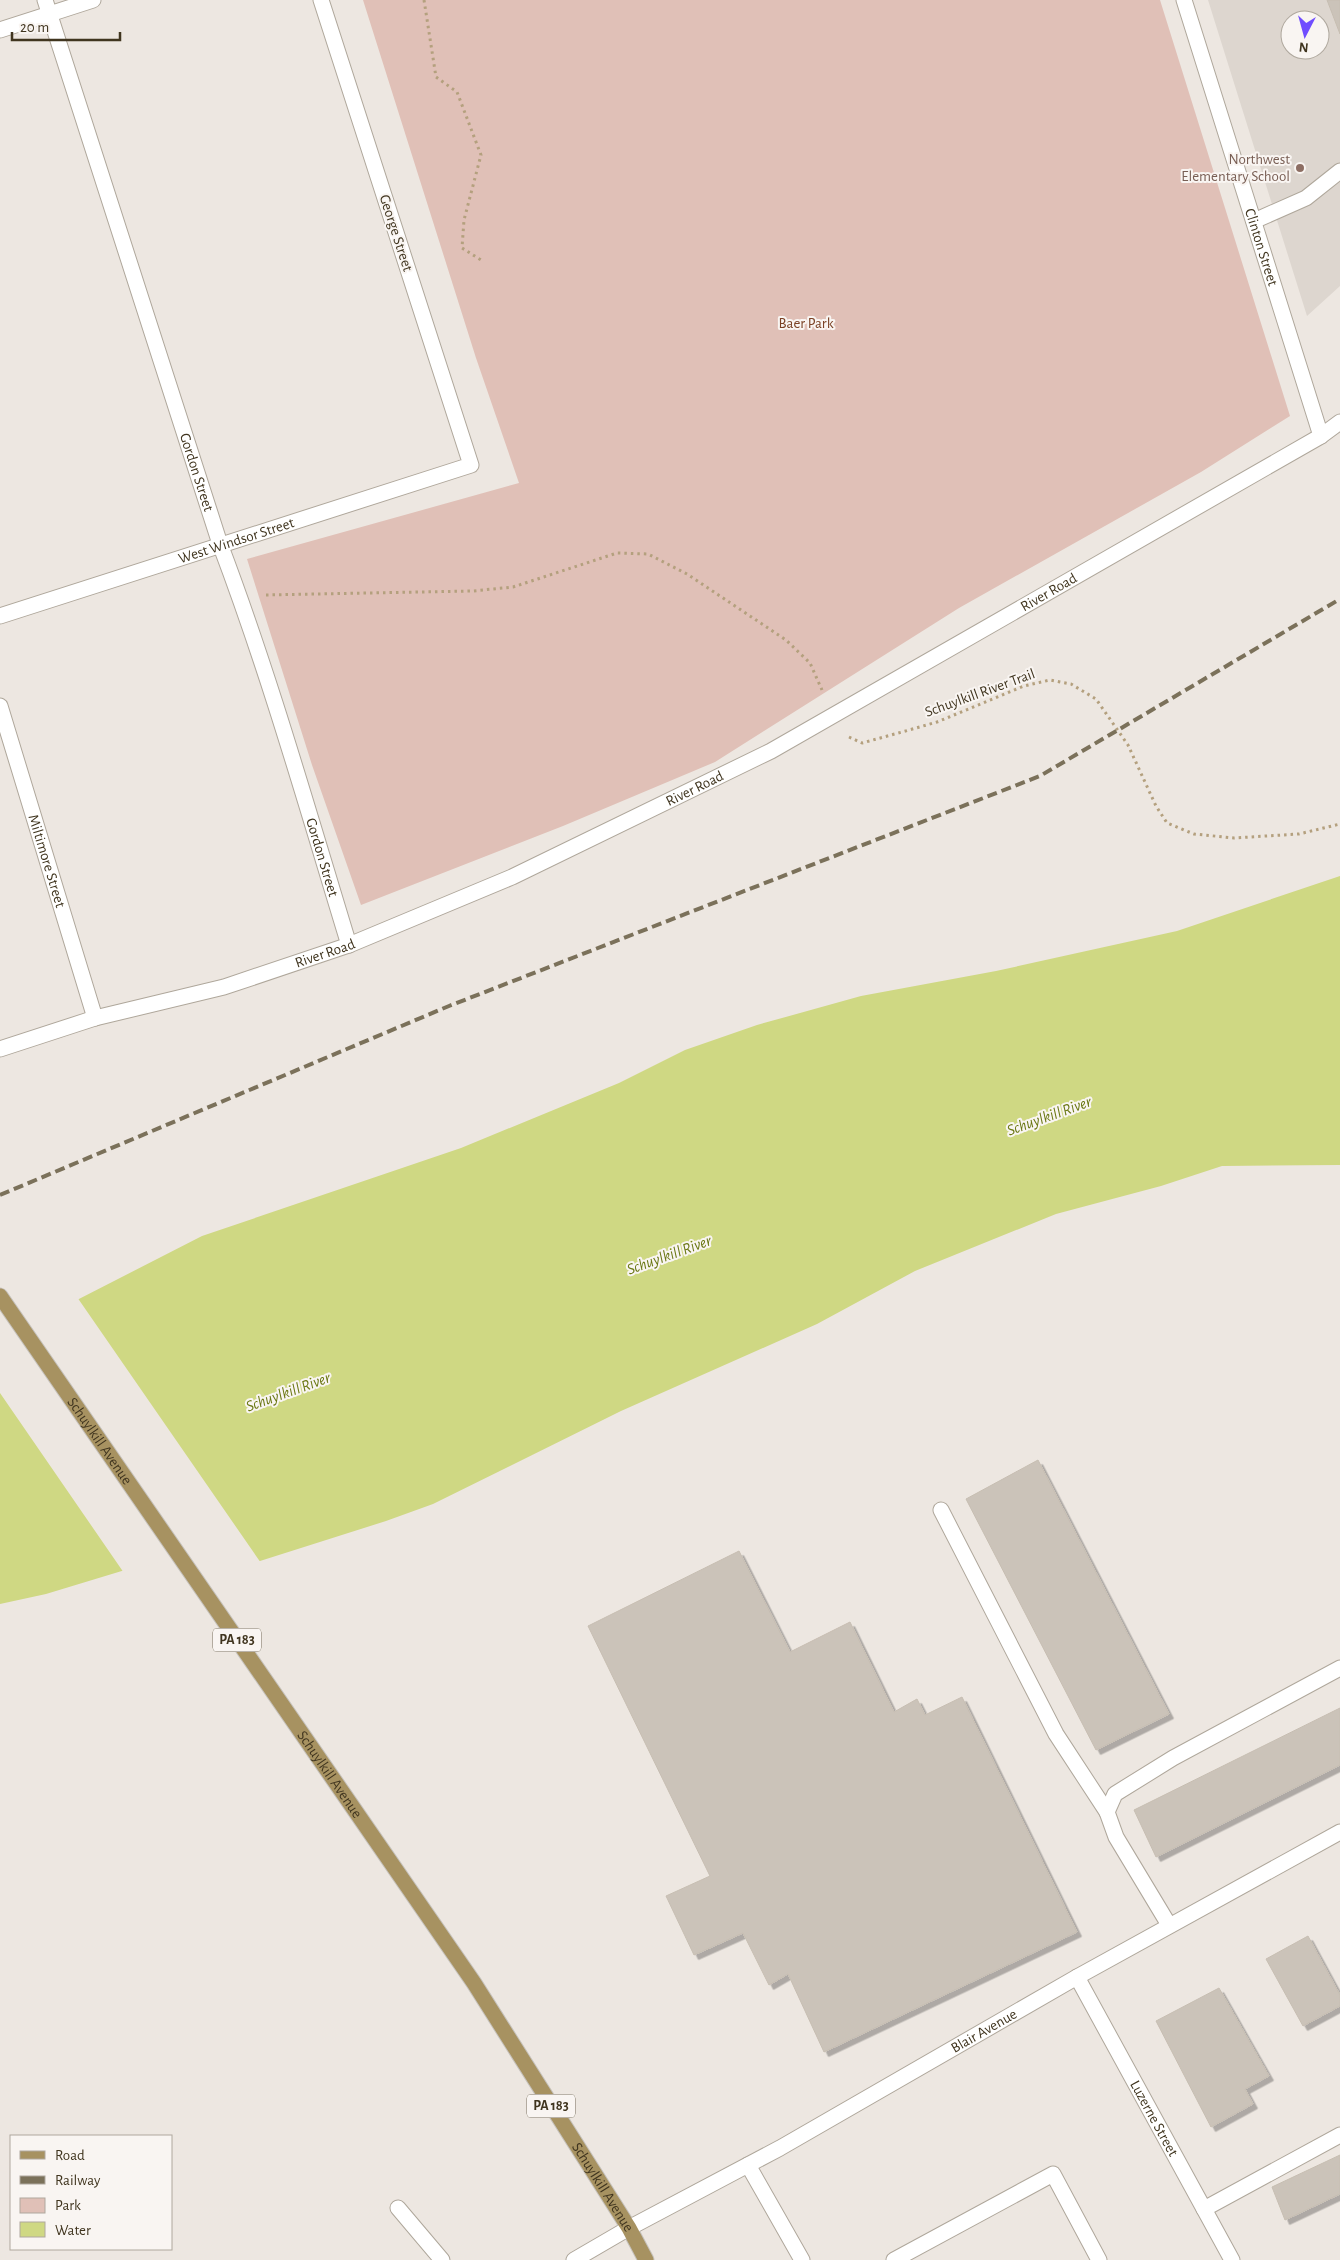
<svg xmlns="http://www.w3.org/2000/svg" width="1340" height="2260" font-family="'Alegreya Sans',sans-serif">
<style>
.built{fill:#ddd6cf;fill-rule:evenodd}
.green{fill:#e0c0b7}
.water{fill:#cfd883}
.pier{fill:#ede7e1}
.building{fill:#cbc3b9;stroke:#c7beb2;filter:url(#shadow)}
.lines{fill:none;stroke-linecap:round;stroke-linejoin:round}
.service-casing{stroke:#afa79b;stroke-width:17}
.minor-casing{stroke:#afa79b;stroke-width:17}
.primary-casing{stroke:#c6c2bc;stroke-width:17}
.path{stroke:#b4a07e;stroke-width:3;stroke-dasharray:2.5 4;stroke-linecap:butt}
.service{stroke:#fff;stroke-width:15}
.minor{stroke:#fff;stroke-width:15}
.primary{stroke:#a79261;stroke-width:15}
.rail{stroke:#7b715a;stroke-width:4;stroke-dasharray:10 5;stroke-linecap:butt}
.education-dot{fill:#8d6e63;stroke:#f9f5f2;stroke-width:2}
.labels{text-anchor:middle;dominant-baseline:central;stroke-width:4;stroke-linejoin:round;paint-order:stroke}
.shield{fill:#f9f5f2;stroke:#786f5e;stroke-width:1}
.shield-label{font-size:14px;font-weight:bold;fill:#40351f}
.education-label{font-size:15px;fill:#785e54;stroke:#f9f5f2;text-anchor:end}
.street-label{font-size:15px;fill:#40351f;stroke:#f9f5f2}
.park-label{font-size:15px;fill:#7b4225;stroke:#f9f5f2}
.water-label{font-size:16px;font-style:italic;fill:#6a7713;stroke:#f9f5f2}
</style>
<defs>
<filter id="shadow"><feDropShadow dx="4.5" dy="4.5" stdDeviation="0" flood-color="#0004"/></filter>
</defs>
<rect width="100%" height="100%" fill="#ede7e1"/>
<path class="built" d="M 1208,0 L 1340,0 L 1340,286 L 1307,316 ZM 1290,20 L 1320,20 L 1320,50 L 1290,50 Z"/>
<path class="green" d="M 363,0 L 1160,0 L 1290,416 L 1201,472 L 959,608 L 715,762 L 563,826 L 361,905 L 312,765 L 247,559 L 519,483 L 476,358 Z"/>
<path class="water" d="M 1340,876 L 1340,1165 L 1222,1166 L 1161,1186 L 1056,1214 L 915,1271 L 817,1324 L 621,1411 L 433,1504 L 386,1521 L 260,1561 L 230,1561 L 188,1557 L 158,1560 L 46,1594 L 0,1604 L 0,1337 L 32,1323 L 202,1236 L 461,1148 L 619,1083 L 685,1050 L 757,1025 L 861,996 L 996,971 L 1177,931 Z"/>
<path class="pier" d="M 77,1297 L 261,1563 L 230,1564 L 188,1559 L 158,1562 L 124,1573 L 0,1393 L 0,1334 Z"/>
<path class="building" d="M 1327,0 L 1340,0 L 1340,34 Z
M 1038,1460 L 1169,1714 L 1096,1750 L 966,1499 Z
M 739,1551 L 790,1652 L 850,1622 L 894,1712 L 917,1699 L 925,1715 L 962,1697 L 1077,1932 L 824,2052 L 788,1974 L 769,1985 L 743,1933 L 694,1955 L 666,1896 L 710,1876 L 588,1626 Z
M 1340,1708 L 1340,1765 L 1156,1857 L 1134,1810 Z
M 1308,1936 L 1340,1995 L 1340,2006 L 1303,2026 L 1266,1959 Z
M 1219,1988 L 1269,2076 L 1245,2089 L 1253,2104 L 1211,2127 L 1156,2021 Z
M 1340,2155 L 1340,2194 L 1285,2220 L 1272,2187 Z"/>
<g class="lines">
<defs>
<g id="service">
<path d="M 0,30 L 93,0"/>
<path d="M 1254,221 L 1306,198 L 1340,171"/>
<path id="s1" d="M 0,1049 L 95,1018 L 224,987 L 349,945 L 512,877 L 771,751 L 1321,436 L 1340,422"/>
<path d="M 941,1510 L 1056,1734 L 1107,1812"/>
<path d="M 1169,1925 L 1116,1837 L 1107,1812 L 1115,1794 L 1173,1758 L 1340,1668"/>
<path d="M 748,2165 L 802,2260"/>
<path d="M 398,2208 L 442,2260"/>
<path d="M 1204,2209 L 1340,2135"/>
<path d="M 574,2260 L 629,2228"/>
<path d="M 894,2260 L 1053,2174 L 1099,2260"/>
</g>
<g id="minor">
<path id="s2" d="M 45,0 L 220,544 C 270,676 308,811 349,945"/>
<path id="s3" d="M 1184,0 L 1321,436"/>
<path id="s4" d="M 0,616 L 471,465 L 321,0"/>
<path id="s5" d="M 0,706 L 95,1018"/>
<path id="s6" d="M 1077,1977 L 1232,2260"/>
<path id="s7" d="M 629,2228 L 780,2148 L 1077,1977 L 1340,1832"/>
</g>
<g id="primary">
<path id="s8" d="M 0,1296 L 474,1983 L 629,2228 L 646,2260"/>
</g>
</defs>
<use href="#service" class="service-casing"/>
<use href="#minor" class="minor-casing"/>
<use href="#primary" class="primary-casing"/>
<path class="path" d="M 424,0 L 436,77 L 457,92 L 481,155 L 464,220 L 462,248 L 481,260
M 266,595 L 473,591 L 513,587 L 617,553 L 648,554 L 687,574 L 786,640 L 810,663 L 822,690
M 849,737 L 862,743 L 902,732 L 937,722 L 1024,686 L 1050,680 L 1071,684 L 1096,699 L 1128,745 L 1156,806 L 1167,823 L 1194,834 L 1234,838 L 1299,834 L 1340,824"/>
<use href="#service" class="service"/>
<use href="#minor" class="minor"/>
<use href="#primary" class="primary"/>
<path class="rail" d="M 0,1195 L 449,1006 L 1040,776 L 1340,599"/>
</g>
<circle class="education-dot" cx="1300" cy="168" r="5"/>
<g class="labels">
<g class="shield">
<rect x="213" y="1628.5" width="48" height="23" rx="4"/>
<rect x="527" y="2094.5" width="48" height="23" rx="4"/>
</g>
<g class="shield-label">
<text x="237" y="1640">PA 183</text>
<text x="551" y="2106">PA 183</text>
</g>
<g class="education-label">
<text x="1290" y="159">Northwest<tspan x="1290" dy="17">Elementary School</tspan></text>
</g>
<g class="street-label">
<text transform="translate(396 233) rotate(72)">George Street</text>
<text stroke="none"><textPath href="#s3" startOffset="259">Clinton Street</textPath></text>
<text stroke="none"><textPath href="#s2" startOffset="496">Gordon Street</textPath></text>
<text stroke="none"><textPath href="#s4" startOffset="248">West Windsor Street</textPath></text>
<text stroke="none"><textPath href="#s1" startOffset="1149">River Road</textPath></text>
<text transform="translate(980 693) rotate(-20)">Schuylkill River Trail</text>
<text stroke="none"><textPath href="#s1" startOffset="744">River Road</textPath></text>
<text stroke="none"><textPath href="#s2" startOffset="901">Gordon Street</textPath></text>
<text stroke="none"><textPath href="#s5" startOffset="162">Miltimore Street</textPath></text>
<text stroke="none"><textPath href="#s1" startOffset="339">River Road</textPath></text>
<text stroke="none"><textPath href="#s8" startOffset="176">Schuylkill Avenue</textPath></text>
<text stroke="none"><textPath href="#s8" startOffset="581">Schuylkill Avenue</textPath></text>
<text stroke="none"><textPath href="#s7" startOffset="406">Blair Avenue</textPath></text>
<text stroke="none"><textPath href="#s6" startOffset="161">Luzerne Street</textPath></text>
<text stroke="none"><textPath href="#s8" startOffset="1076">Schuylkill Avenue</textPath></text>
</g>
<g class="park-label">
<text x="806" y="323">Baer Park</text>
</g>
<g class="water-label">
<text transform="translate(1049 1116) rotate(-20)">Schuylkill River</text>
<text transform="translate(669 1255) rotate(-20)">Schuylkill River</text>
<text transform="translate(288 1392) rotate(-20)">Schuylkill River</text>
</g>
</g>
<rect x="10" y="2135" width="162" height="115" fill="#f9f5f2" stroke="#afa89e"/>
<rect x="20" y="2151" width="25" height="8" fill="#a79261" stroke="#afa89e"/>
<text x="55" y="2160" font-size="15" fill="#40351f">Road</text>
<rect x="20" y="2176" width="25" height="8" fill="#7b715a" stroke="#afa89e"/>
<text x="55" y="2185" font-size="15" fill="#40351f">Railway</text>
<rect x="20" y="2198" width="25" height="15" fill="#e0c0b7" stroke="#afa89e"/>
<text x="55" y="2210" font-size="15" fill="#40351f">Park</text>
<rect x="20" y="2222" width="25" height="15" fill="#cfd883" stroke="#afa89e"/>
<text x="55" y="2235" font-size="15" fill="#40351f">Water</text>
<g transform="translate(1305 35) rotate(186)"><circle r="24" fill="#f9f5f2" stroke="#afa89e"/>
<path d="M0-4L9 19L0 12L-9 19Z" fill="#704dff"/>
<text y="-8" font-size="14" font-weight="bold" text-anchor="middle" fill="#40351f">N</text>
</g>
<path d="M12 32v8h108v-8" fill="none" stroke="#40351f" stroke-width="2.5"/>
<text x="20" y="32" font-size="15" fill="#40351f" stroke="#f9f5f2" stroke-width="4" paint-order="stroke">20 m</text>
</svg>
